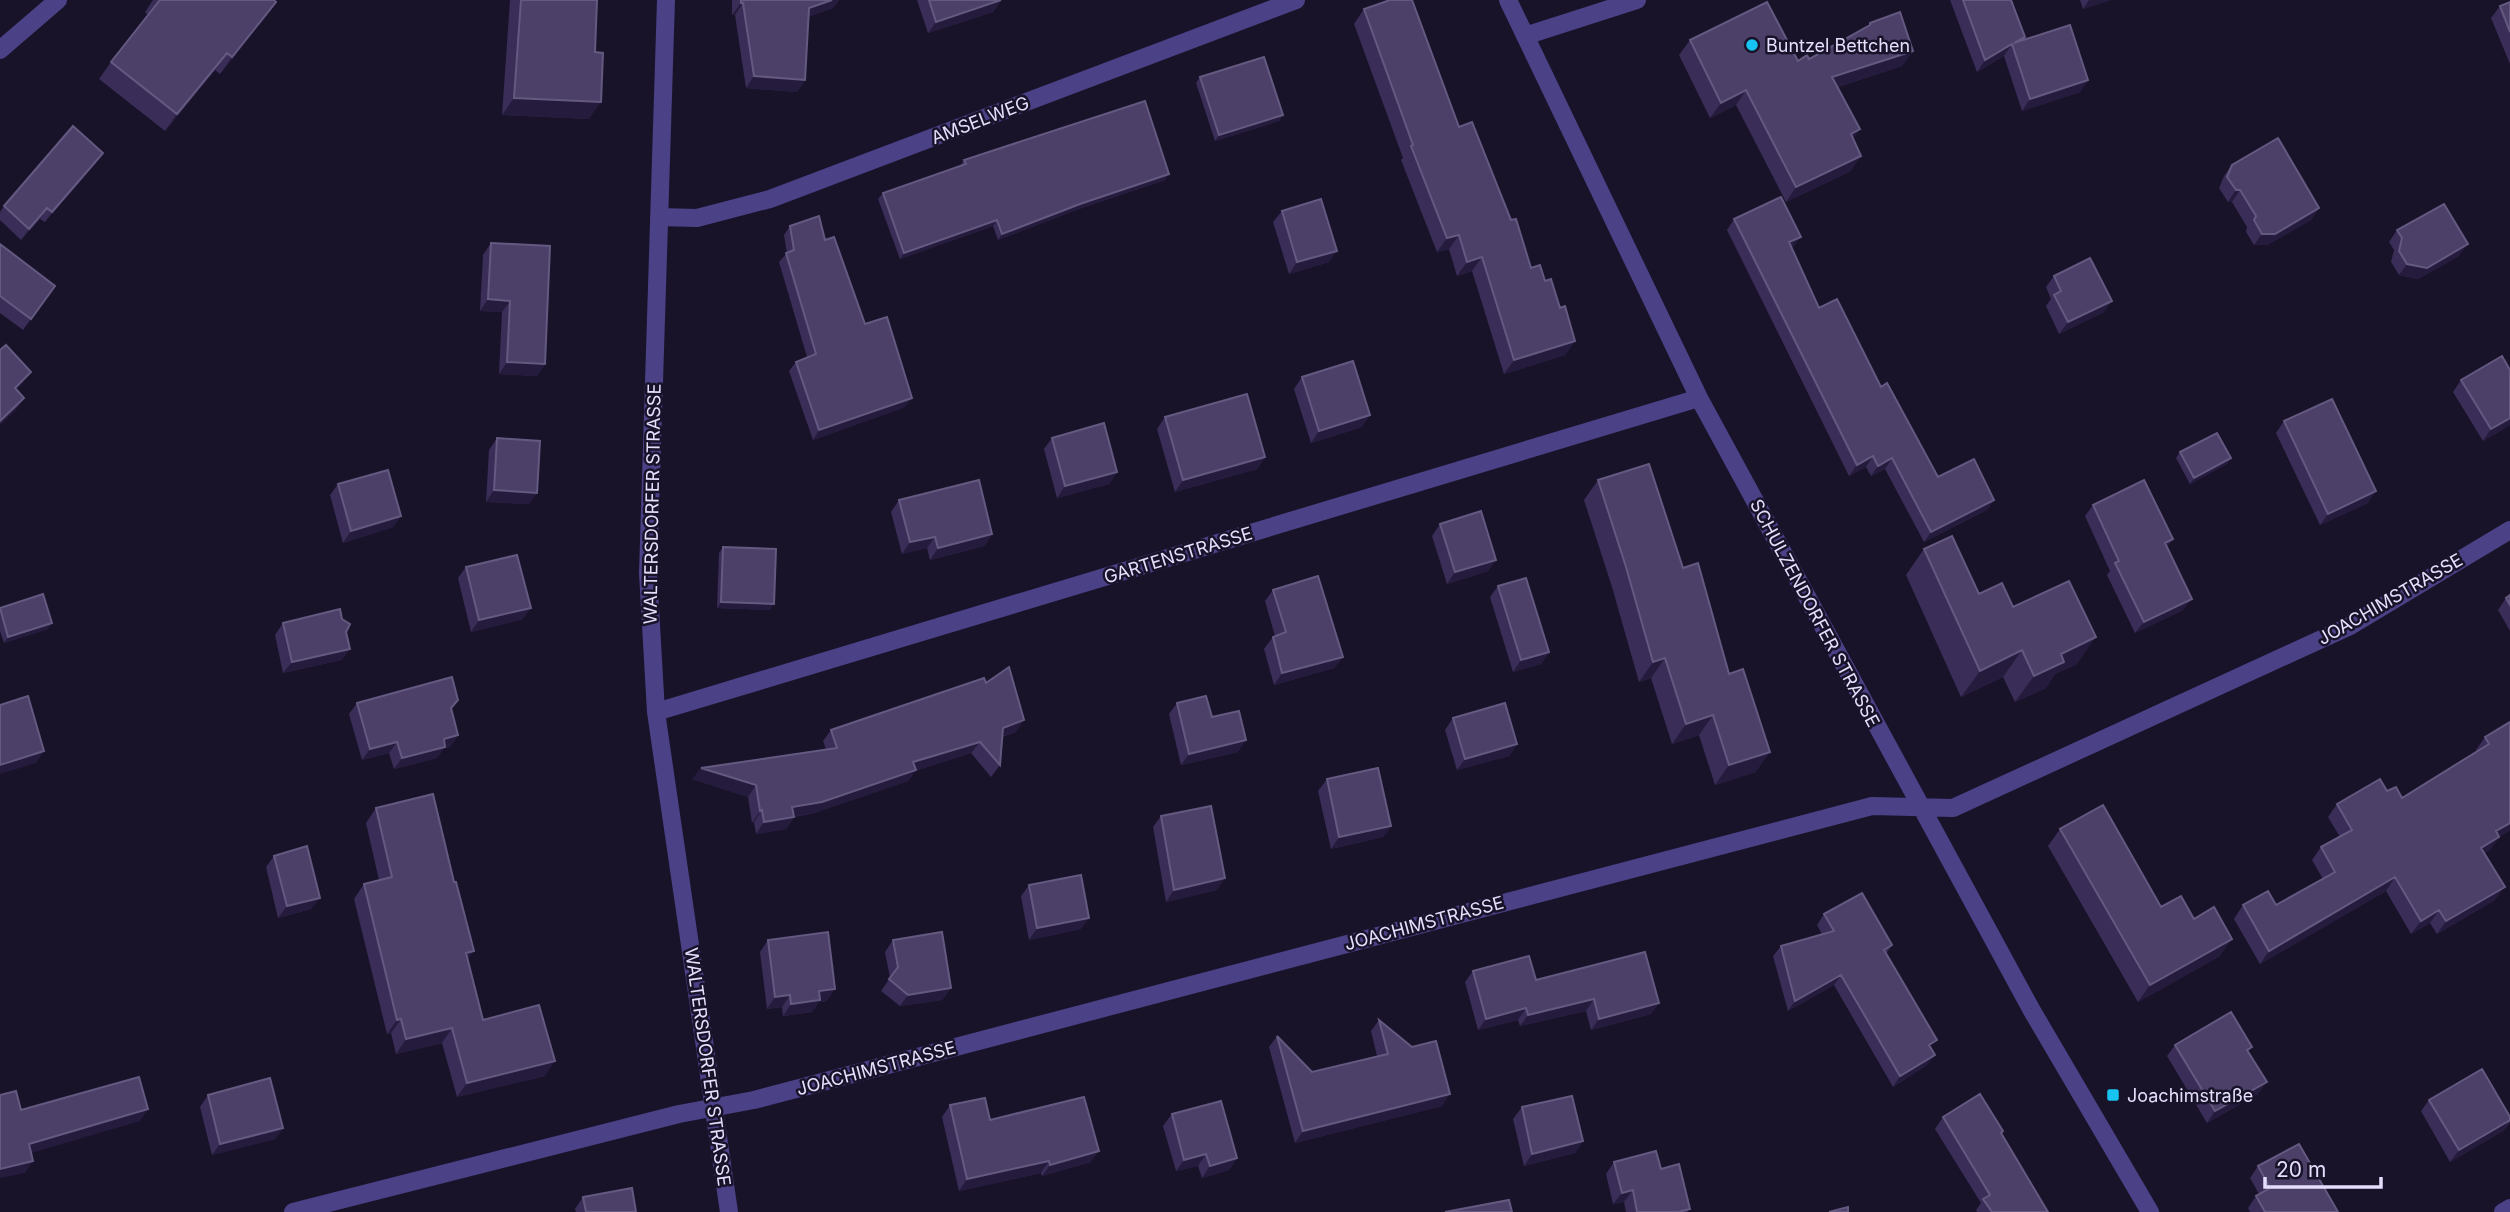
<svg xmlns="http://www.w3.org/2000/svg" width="2510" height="1212" font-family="Inter,sans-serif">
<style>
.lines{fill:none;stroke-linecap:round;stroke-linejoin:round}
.minor{stroke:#4b4186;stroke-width:18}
.wall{fill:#3a2d57}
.shaded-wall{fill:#251b3d}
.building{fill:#4c4068;stroke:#645980;stroke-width:2}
.poi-dot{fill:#17c4f1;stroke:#19132a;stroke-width:2.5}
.labels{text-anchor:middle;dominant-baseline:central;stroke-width:5;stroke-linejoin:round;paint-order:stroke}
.poi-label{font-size:18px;fill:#e5defd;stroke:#19132a;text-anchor:start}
.street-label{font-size:18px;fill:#e5defd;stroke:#19132a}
</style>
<rect width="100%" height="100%" fill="#19132a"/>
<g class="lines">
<path class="minor" d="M 666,0 L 648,573 L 656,712 L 729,1212
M 1508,0 L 1699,398 L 2031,1009 L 2150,1212
M 1525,36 L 1637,0
M 0,50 L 58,0
M 659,217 L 697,218 L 770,199 L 1296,0
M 656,712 L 1699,398
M 293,1212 L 679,1114 L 754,1100 L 1872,806 L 1953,808 L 2350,626 L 2510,530
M 2503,1212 L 2510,1208"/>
</g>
<path class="wall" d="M 153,0 L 274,0 L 276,2 L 264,19 L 220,74 L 215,70 L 165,131 L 99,79 L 111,62 L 148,15 L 145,12 Z
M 510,0 L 597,0 L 589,119 L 502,115 Z
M 732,0 L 839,0 L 833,8 L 808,17 L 805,80 L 797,92 L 746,88 L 735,15 L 732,15 Z
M 917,0 L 1001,0 L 993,12 L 928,33 Z
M 1950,0 L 2011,0 L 2022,41 L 2088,80 L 2080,92 L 2022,111 L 2004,56 L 1977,72 Z
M 2080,0 L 2110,0 L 2083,9 Z
M 2510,2 L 2510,64 L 2491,18 L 2500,6 Z
M 1364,9 L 1459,127 L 1511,220 L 1531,268 L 1545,281 L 1560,308 L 1575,341 L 1565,355 L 1504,374 L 1472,271 L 1457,276 L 1449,249 L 1437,252 L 1401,160 L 1403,158 L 1354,24 Z
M 1870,23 L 1913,51 L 1902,66 L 1838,87 L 1853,139 L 1851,171 L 1786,202 L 1736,105 L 1710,118 L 1679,55 L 1690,40 L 1798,61 L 1809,59 L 1867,27 Z
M 1200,77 L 1283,115 L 1279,121 L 1215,141 L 1196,83 Z
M 103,153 L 95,164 L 45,222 L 40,219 L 21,240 L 0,220 L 0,212 L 4,206 Z
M 964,160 L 1165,180 L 1076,210 L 998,240 L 993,226 L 900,259 L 878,199 L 883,193 L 960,166 Z
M 2232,165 L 2319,208 L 2311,220 L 2267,245 L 2254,245 L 2246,232 L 2247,227 L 2232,202 L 2228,202 L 2219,188 L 2224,176 Z
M 1282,211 L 1329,262 L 1289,274 L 1273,222 Z
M 1734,219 L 1793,247 L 1791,248 L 1819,308 L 1881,387 L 1938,477 L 1994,500 L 1987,510 L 1924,542 L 1885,469 L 1871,476 L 1866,467 L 1849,476 L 1727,230 Z
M 790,226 L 825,240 L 905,407 L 813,440 L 789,371 L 796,362 L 807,357 L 779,262 L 787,253 L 784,235 Z
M 2397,230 L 2459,256 L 2418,279 L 2399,275 L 2391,262 L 2394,250 L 2389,242 Z
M 491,243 L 545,364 L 537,376 L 499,374 L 502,312 L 480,311 L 483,255 Z
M 0,244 L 55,286 L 23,330 L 0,313 Z
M 2054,276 L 2104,312 L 2059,334 L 2046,306 L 2051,299 L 2046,287 Z
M 1302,377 L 1362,427 L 1311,443 L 1294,389 Z
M 2461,380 L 2510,425 L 2483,441 L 2453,392 Z
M 1165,417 L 1265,457 L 1257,469 L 1175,492 L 1157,429 Z
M 2284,421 L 2368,503 L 2320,525 L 2276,433 Z
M 497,438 L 529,504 L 486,502 L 489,450 Z
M 1052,438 L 1117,472 L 1109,484 L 1057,498 L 1044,449 Z
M 2180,452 L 2231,458 L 2227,464 L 2190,484 L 2176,458 Z
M 1598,480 L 1683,568 L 1756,772 L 1715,785 L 1699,735 L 1672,744 L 1651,678 L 1639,682 L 1612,587 L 1584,500 Z
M 338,484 L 401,516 L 393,527 L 343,543 L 330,495 Z
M 899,500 L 992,534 L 984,546 L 930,560 L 927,548 L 902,554 L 891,512 Z
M 2093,505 L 2173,539 L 2167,547 L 2183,610 L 2135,633 L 2107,575 L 2110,571 L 2085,516 Z
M 1440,524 L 1496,560 L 1488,571 L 1447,584 L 1432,536 Z
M 723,547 L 770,610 L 717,608 L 719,553 Z
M 1924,549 L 1979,594 L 2013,607 L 2077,664 L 2055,674 L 2046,688 L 2015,702 L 2003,677 L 1961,697 L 1906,575 Z
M 466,567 L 523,619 L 471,632 L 458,578 Z
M 1498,586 L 1549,652 L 1541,664 L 1513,672 L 1490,597 Z
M 1273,590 L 1343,657 L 1334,668 L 1274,685 L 1264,649 L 1273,637 L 1275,636 L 1265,601 Z
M 2510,595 L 2510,631 L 2498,610 L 2506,598 Z
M 0,608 L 48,629 L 4,643 L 0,631 Z
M 283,623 L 346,632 L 350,649 L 341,660 L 283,673 L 275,635 Z
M 986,683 L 1016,732 L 1002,737 L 1000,765 L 991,777 L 971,753 L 915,771 L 908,781 L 814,813 L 794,817 L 786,829 L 756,834 L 754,822 L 752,823 L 748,797 L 692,779 L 826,749 L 823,741 L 831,730 Z
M 458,700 L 451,710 L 458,735 L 450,747 L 444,748 L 437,758 L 394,769 L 389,753 L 362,760 L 349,714 L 357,703 Z
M 1177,703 L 1212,717 L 1238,752 L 1181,765 L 1169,714 Z
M 1453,718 L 1517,744 L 1509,756 L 1457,770 L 1445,730 Z
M 2510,722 L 2499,837 L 2490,850 L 2485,853 L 2495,900 L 2437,934 L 2430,923 L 2411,934 L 2386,891 L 2260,964 L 2234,919 L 2243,905 L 2276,905 L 2323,879 L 2312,860 L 2321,847 L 2340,837 L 2328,817 L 2337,804 L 2387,791 L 2402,798 L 2477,752 L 2476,750 L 2485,737 Z
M 1327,779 L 1391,826 L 1383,837 L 1331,849 L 1318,791 Z
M 376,808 L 468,960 L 483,1020 L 545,1076 L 457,1097 L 442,1043 L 396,1054 L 391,1033 L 387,1034 L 354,899 L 364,884 L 379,880 L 366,823 Z
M 1161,816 L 1217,890 L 1166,902 L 1153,827 Z
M 2060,829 L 2161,907 L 2220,956 L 2138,1002 L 2048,846 Z
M 274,856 L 311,909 L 278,918 L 266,867 Z
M 1029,885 L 1081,929 L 1029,940 L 1021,896 Z
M 1824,914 L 1892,945 L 1886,954 L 1931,1048 L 1927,1065 L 1893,1087 L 1834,985 L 1788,1011 L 1773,956 L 1781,946 L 1822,934 L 1817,925 Z
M 768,940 L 827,1001 L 819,1002 L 812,1012 L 783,1016 L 782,1007 L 767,1009 L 760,952 Z
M 893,940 L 951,988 L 942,1000 L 900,1006 L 881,991 L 890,978 L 885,952 Z
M 1473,971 L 1536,980 L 1659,1003 L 1651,1014 L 1591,1030 L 1586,1011 L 1520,1026 L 1518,1020 L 1478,1030 L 1465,982 Z
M 1379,1020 L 1442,1106 L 1295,1143 L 1269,1047 L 1277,1036 L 1312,1072 L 1377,1056 L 1371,1031 Z
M 2175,1045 L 2252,1047 L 2248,1052 L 2258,1094 L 2207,1123 L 2167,1056 Z
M 208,1095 L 283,1128 L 275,1139 L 212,1155 L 200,1107 Z
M 2429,1100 L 2510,1117 L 2510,1122 L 2503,1131 L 2450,1162 L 2421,1111 Z
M 950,1105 L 990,1120 L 1091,1162 L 1042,1176 L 1041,1173 L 959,1191 L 942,1117 Z
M 1522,1107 L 1583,1141 L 1575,1153 L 1524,1166 L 1513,1119 Z
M 1172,1114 L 1237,1158 L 1229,1170 L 1202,1178 L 1198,1166 L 1176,1171 L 1163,1126 Z
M 1943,1117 L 2002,1134 L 2048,1212 L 1977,1212 L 1976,1210 L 1981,1203 L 1935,1129 Z
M 1614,1162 L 1661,1169 L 1688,1212 L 1626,1212 L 1624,1202 L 1613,1204 L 1606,1174 Z
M 2258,1166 L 2338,1212 L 2250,1212 L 2248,1208 L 2256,1196 L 2259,1194 L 2250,1178 Z
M 583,1197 L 636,1212 L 576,1212 L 575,1209 Z"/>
<path class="shaded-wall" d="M 832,0 L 839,0 L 833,8 L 800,20 L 809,8 Z
M 1001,0 L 993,12 L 928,33 L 936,22 Z
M 2089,0 L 2110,0 L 2083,9 Z
M 276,2 L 264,19 L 220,74 L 232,57 Z
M 741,3 L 743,3 L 735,15 L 732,15 Z
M 2012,44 L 2004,56 L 1977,72 L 1985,60 Z
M 1913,51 L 1902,66 L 1822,92 L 1832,77 Z
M 227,53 L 215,70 L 165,131 L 177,114 Z
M 754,76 L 805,80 L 797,92 L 746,88 Z
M 2088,80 L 2080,92 L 2022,111 L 2030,99 Z
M 1746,90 L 1736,105 L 1710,118 L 1721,103 Z
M 514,98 L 601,102 L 589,119 L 502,115 Z
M 1283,115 L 1279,121 L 1215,141 L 1219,135 Z
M 1860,129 L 1850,144 L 1851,134 Z
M 103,153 L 95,164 L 45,222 L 52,212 Z
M 1861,156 L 1851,171 L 1786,202 L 1796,187 Z
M 1169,174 L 1165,180 L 1076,210 L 998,240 L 1002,234 L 1080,204 Z
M 2236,190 L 2240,190 L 2232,202 L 2228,202 Z
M 47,208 L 40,219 L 21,240 L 29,229 Z
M 2319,208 L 2311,220 L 2267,245 L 2254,245 L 2262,234 Z
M 997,220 L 993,226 L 900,259 L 904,253 Z
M 1459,235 L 1449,249 L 1437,252 L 1447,238 Z
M 1801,237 L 1793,247 L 1781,253 L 1789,242 Z
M 2468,244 L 2459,256 L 2418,279 L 2399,275 L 2407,264 Z
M 1337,251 L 1329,262 L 1289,274 L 1297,262 Z
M 1482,257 L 1472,271 L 1457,276 L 1467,262 Z
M 488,299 L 510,301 L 502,312 L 480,311 Z
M 2112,301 L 2104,312 L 2059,334 L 2068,322 Z
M 1575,341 L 1565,355 L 1504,374 L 1514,360 Z
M 507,362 L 545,364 L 537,376 L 499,374 Z
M 31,372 L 22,384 L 6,400 L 15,388 Z
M 24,398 L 16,410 L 0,425 L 0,421 Z
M 912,398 L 905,407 L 813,440 L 819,430 Z
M 1370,415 L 1362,427 L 1311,443 L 1319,431 Z
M 2510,418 L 2510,425 L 2483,441 L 2491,429 Z
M 1873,456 L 1866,467 L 1849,476 L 1857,465 Z
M 1265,457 L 1257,469 L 1175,492 L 1183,480 Z
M 1892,458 L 1885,469 L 1871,476 L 1878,466 Z
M 2231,458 L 2227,464 L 2190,484 L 2194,478 Z
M 1117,472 L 1109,484 L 1057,498 L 1065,486 Z
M 494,490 L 537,493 L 529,504 L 486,502 Z
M 2376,491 L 2368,503 L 2320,525 L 2328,514 Z
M 1994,500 L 1987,510 L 1924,542 L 1931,532 Z
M 401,516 L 393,527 L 343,543 L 351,531 Z
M 992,534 L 984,546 L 930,560 L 938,548 Z
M 935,537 L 927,548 L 902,554 L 910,542 Z
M 2173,539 L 2165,550 L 2165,543 Z
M 1496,560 L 1488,571 L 1447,584 L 1455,572 Z
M 2192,599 L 2183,610 L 2135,633 L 2144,622 Z
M 721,602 L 774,604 L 770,610 L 717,608 Z
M 531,608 L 523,619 L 471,632 L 479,620 Z
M 52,623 L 48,629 L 4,643 L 8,637 Z
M 2096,637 L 2077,664 L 2055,674 L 2046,688 L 2015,702 L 2034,676 L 2061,654 Z
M 350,649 L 341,660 L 283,673 L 292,662 Z
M 2022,650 L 2003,677 L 1961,697 L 1980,671 Z
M 1549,652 L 1541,664 L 1513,672 L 1521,660 Z
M 1343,657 L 1334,668 L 1274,685 L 1282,673 Z
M 1665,658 L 1651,678 L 1639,682 L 1653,662 Z
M 1713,715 L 1699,735 L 1672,744 L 1686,724 Z
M 1024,720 L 1016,732 L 994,739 L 1003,728 Z
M 458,735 L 450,747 L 444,748 L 437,758 L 394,769 L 402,758 L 444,739 Z
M 1246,740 L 1238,752 L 1181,765 L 1189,754 Z
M 397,742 L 389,753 L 362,760 L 370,749 Z
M 980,742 L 971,753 L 915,771 L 908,781 L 814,813 L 784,818 L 792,807 L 913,762 Z
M 1517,744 L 1509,756 L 1457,770 L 1465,759 Z
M 44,751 L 36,763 L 0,774 L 0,765 Z
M 1770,752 L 1756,772 L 1715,785 L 1729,765 Z
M 701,768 L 756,785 L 748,797 L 692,779 Z
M 762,810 L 754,822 L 752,823 L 760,811 Z
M 794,817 L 786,829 L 756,834 L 764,822 Z
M 2510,823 L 2510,831 L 2487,844 L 2496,831 Z
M 1391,826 L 1383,837 L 1331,849 L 1339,837 Z
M 2499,837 L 2490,850 L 2472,861 L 2481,848 Z
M 2395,877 L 2386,891 L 2260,964 L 2269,951 Z
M 1225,878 L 1217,890 L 1166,902 L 1174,890 Z
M 2505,887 L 2495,900 L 2437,934 L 2446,921 Z
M 320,898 L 311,909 L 278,918 L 287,906 Z
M 2439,910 L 2430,923 L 2411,934 L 2421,921 Z
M 1089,918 L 1081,929 L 1029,940 L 1037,928 Z
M 2232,939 L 2220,956 L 2138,1002 L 2150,985 Z
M 474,951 L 464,965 L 466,953 Z
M 1841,975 L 1834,985 L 1788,1011 L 1795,1001 Z
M 951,988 L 942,1000 L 900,1006 L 908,995 Z
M 835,989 L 827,1001 L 819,1002 L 812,1012 L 783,1016 L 791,1004 L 819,991 Z
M 790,995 L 782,1007 L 767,1009 L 775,997 Z
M 1594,999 L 1586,1011 L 1520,1026 L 1528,1015 Z
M 1659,1003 L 1651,1014 L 1591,1030 L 1599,1019 Z
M 1526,1008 L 1518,1020 L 1478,1030 L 1486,1019 Z
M 401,1019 L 391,1033 L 387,1034 L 397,1020 Z
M 452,1028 L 442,1043 L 396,1054 L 406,1039 Z
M 1935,1055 L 1927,1065 L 1893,1087 L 1900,1076 Z
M 555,1061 L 545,1076 L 457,1097 L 467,1083 Z
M 2267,1082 L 2258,1094 L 2207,1123 L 2215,1111 Z
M 1450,1094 L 1442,1106 L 1295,1143 L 1303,1131 Z
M 148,1109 L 140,1121 L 21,1156 L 29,1144 Z
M 2510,1120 L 2503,1131 L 2450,1162 L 2459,1150 Z
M 283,1128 L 275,1139 L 212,1155 L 220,1144 Z
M 1583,1141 L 1575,1153 L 1524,1166 L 1532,1154 Z
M 1099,1151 L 1091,1162 L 1042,1176 L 1050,1165 Z
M 1206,1154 L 1198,1166 L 1176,1171 L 1184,1160 Z
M 1237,1158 L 1229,1170 L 1202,1178 L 1210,1166 Z
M 33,1161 L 25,1173 L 0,1178 L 0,1169 Z
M 1049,1161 L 1041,1173 L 959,1191 L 967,1179 Z
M 1633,1190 L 1624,1202 L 1613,1204 L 1622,1193 Z"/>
<path class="building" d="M 160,0 L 274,0 L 276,2 L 232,57 L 227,53 L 177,114 L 111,62 Z
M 521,0 L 597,0 L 595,52 L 603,53 L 601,102 L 514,98 Z
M 741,0 L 832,0 L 809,8 L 805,80 L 754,76 L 743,3 L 741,3 Z
M 929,0 L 1001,0 L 936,22 Z
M 1390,0 L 1412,0 L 1459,127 L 1472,122 L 1511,220 L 1516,219 L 1531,268 L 1540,265 L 1545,281 L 1551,279 L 1560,308 L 1565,306 L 1575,341 L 1514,360 L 1482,257 L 1467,262 L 1459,235 L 1447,238 L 1411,146 L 1413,145 L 1364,9 Z
M 1963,0 L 2011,0 L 2025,37 L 2014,43 L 2070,25 L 2088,80 L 2030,99 L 2012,44 L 1985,60 Z
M 1767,2 L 1798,61 L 1807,55 L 1809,59 L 1870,25 L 1870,23 L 1900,12 L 1913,51 L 1832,77 L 1860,129 L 1851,134 L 1861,156 L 1796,187 L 1746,90 L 1721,103 L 1690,40 Z
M 2510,2 L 2510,32 L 2500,6 Z
M 1264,57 L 1283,115 L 1219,135 L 1200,77 Z
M 1145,101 L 1169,174 L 1080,204 L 1002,234 L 997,220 L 904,253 L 883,193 L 966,164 L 964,160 Z
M 73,126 L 103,153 L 52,212 L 47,208 L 29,229 L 4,206 Z
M 2278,138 L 2319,208 L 2275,234 L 2262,234 L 2254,220 L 2256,216 L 2240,190 L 2236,190 L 2227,177 L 2232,165 Z
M 1781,197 L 1801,237 L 1789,242 L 1819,308 L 1837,299 L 1881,387 L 1887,383 L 1938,477 L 1974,459 L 1994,500 L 1931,532 L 1892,458 L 1878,466 L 1873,456 L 1857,465 L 1734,219 Z
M 1321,199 L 1337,251 L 1297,262 L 1282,211 Z
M 2444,204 L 2468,244 L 2427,268 L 2407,264 L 2399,251 L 2402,238 L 2397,230 Z
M 819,216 L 825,240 L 834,237 L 865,324 L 887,317 L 912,398 L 819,430 L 796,362 L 816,354 L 786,253 L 794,250 L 790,226 Z
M 491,243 L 550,246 L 545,364 L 507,362 L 510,301 L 488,299 Z
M 0,244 L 55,286 L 31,319 L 0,296 Z
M 2090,258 L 2112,301 L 2068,322 L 2054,295 L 2061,291 L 2054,276 Z
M 6,345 L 31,372 L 15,388 L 24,398 L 0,421 L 0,350 Z
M 2502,356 L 2510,370 L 2510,418 L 2491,429 L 2461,380 Z
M 1353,361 L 1370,415 L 1319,431 L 1302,377 Z
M 1247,394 L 1265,457 L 1183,480 L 1165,417 Z
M 2332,399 L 2376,491 L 2328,514 L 2284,421 Z
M 1104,423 L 1117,472 L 1065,486 L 1052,438 Z
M 2217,433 L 2231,458 L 2194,478 L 2180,452 Z
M 497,438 L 540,441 L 537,493 L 494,490 Z
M 1649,464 L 1683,568 L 1698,563 L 1729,674 L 1743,669 L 1770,752 L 1729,765 L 1713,715 L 1686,724 L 1665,658 L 1653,662 L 1626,567 L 1598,480 Z
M 388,470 L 401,516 L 351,531 L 338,484 Z
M 979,480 L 992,534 L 938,548 L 935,537 L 910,542 L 899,500 Z
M 2144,480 L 2173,539 L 2165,543 L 2192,599 L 2144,622 L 2115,563 L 2119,561 L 2093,505 Z
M 1481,511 L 1496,560 L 1455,572 L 1440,524 Z
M 1952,536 L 1979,594 L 2002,583 L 2013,607 L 2069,581 L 2096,637 L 2061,654 L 2064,662 L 2034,676 L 2022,650 L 1980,671 L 1924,549 Z
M 723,547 L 776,549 L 774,604 L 721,602 Z
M 517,555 L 531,608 L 479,620 L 466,567 Z
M 1318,576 L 1343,657 L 1282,673 L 1273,637 L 1286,632 L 1273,590 Z
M 1526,578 L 1549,652 L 1521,660 L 1498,586 Z
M 43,594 L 52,623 L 8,637 L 0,608 Z
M 2510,595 L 2510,605 L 2506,598 Z
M 340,609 L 342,619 L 350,624 L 346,632 L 350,649 L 292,662 L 283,623 Z
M 1009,667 L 1024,720 L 1003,728 L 1000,765 L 980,742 L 913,762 L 916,770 L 822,802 L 792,807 L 794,817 L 764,822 L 762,810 L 760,811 L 756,785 L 701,768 L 837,748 L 831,730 L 984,678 L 986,683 Z
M 452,677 L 458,700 L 451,708 L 458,735 L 444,739 L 445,747 L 402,758 L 397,742 L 370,749 L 357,703 Z
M 28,696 L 44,751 L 0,765 L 0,705 Z
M 1206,696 L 1212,717 L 1239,711 L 1246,740 L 1189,754 L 1177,703 Z
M 1505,703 L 1517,744 L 1465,759 L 1453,718 Z
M 2510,722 L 2510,823 L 2496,831 L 2499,837 L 2481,848 L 2505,887 L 2446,921 L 2439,910 L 2421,921 L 2395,877 L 2269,951 L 2243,905 L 2268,891 L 2276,905 L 2335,872 L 2321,847 L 2352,830 L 2337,804 L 2380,779 L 2387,791 L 2396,787 L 2402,798 L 2489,744 L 2485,737 Z
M 1378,768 L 1391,826 L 1339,837 L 1327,779 Z
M 433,794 L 454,882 L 456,882 L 474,951 L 466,953 L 483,1020 L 539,1005 L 555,1061 L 467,1083 L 452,1028 L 406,1039 L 401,1019 L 397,1020 L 364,884 L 392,877 L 376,808 Z
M 2103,805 L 2161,907 L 2181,896 L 2194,919 L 2214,907 L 2232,939 L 2150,985 L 2060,829 Z
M 1211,806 L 1225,878 L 1174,890 L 1161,816 Z
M 307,846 L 320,898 L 287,906 L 274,856 Z
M 1081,875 L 1089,918 L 1037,928 L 1029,885 Z
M 1862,893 L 1892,945 L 1884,950 L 1937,1040 L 1929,1045 L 1935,1055 L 1900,1076 L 1841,975 L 1795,1001 L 1781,946 L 1834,931 L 1824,914 Z
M 828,932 L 835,989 L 819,991 L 820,1000 L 791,1004 L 790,995 L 775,997 L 768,940 Z
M 942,932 L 951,988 L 908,995 L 889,979 L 898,967 L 893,940 Z
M 1645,952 L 1659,1003 L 1599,1019 L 1594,999 L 1528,1015 L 1526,1008 L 1486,1019 L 1473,971 L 1529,956 L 1536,980 Z
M 2231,1012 L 2252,1047 L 2247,1050 L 2267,1082 L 2215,1111 L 2175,1045 Z
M 1379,1020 L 1412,1047 L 1436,1041 L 1450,1094 L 1303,1131 L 1277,1036 L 1312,1072 L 1388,1054 Z
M 2482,1069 L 2510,1117 L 2510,1120 L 2459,1150 L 2429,1100 Z
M 139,1077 L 148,1109 L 29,1144 L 33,1161 L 0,1169 L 0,1095 L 16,1091 L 21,1110 Z
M 270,1078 L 283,1128 L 220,1144 L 208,1095 Z
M 1980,1094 L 2003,1131 L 2001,1133 L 2048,1212 L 1992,1212 L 1983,1199 L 1990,1195 L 1943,1117 Z
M 1572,1096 L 1583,1141 L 1532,1154 L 1522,1107 Z
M 1084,1097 L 1099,1151 L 1050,1165 L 1049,1161 L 967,1179 L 950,1105 L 985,1098 L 990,1120 Z
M 1221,1101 L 1237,1158 L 1210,1166 L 1206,1154 L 1184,1160 L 1172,1114 Z
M 2299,1144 L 2338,1212 L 2265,1212 L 2256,1196 L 2270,1188 L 2258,1166 Z
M 1656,1151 L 1661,1169 L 1679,1164 L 1690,1209 L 1678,1212 L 1637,1212 L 1633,1190 L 1622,1193 L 1614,1162 Z
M 632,1188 L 636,1212 L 586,1212 L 583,1197 Z
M 1509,1200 L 1512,1212 L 1445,1212 Z
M 1848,1207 L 1848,1212 L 1829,1212 Z"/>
<g class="poi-dot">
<circle cx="1752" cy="45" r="7"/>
<rect x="2106" y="1088" width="14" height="14" rx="3.5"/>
</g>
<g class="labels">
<g class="poi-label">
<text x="1766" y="45">Buntzel Bettchen</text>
<text x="2127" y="1095">Joachimstraße</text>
</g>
<g class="street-label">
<text transform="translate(980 120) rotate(-21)">AMSELWEG</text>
<text transform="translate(652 504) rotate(-89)">WALTERSDORFER STRASSE</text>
<text transform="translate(1178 555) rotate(-17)">GARTENSTRASSE</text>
<text transform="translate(2390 599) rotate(-30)">JOACHIMSTRASSE</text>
<text transform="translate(1815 613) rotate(62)">SCHULZENDORFER STRASSE</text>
<text transform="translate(1424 923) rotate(-15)">JOACHIMSTRASSE</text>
<text transform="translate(708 1067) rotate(82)">WALTERSDORFER STRASSE</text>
<text transform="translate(876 1068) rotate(-15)">JOACHIMSTRASSE</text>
</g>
</g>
<path d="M2265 1177v10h116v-10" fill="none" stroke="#e5defd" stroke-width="3.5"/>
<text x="2276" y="1177" font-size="21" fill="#e5defd" stroke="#19132a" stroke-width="5" paint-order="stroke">20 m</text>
</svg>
